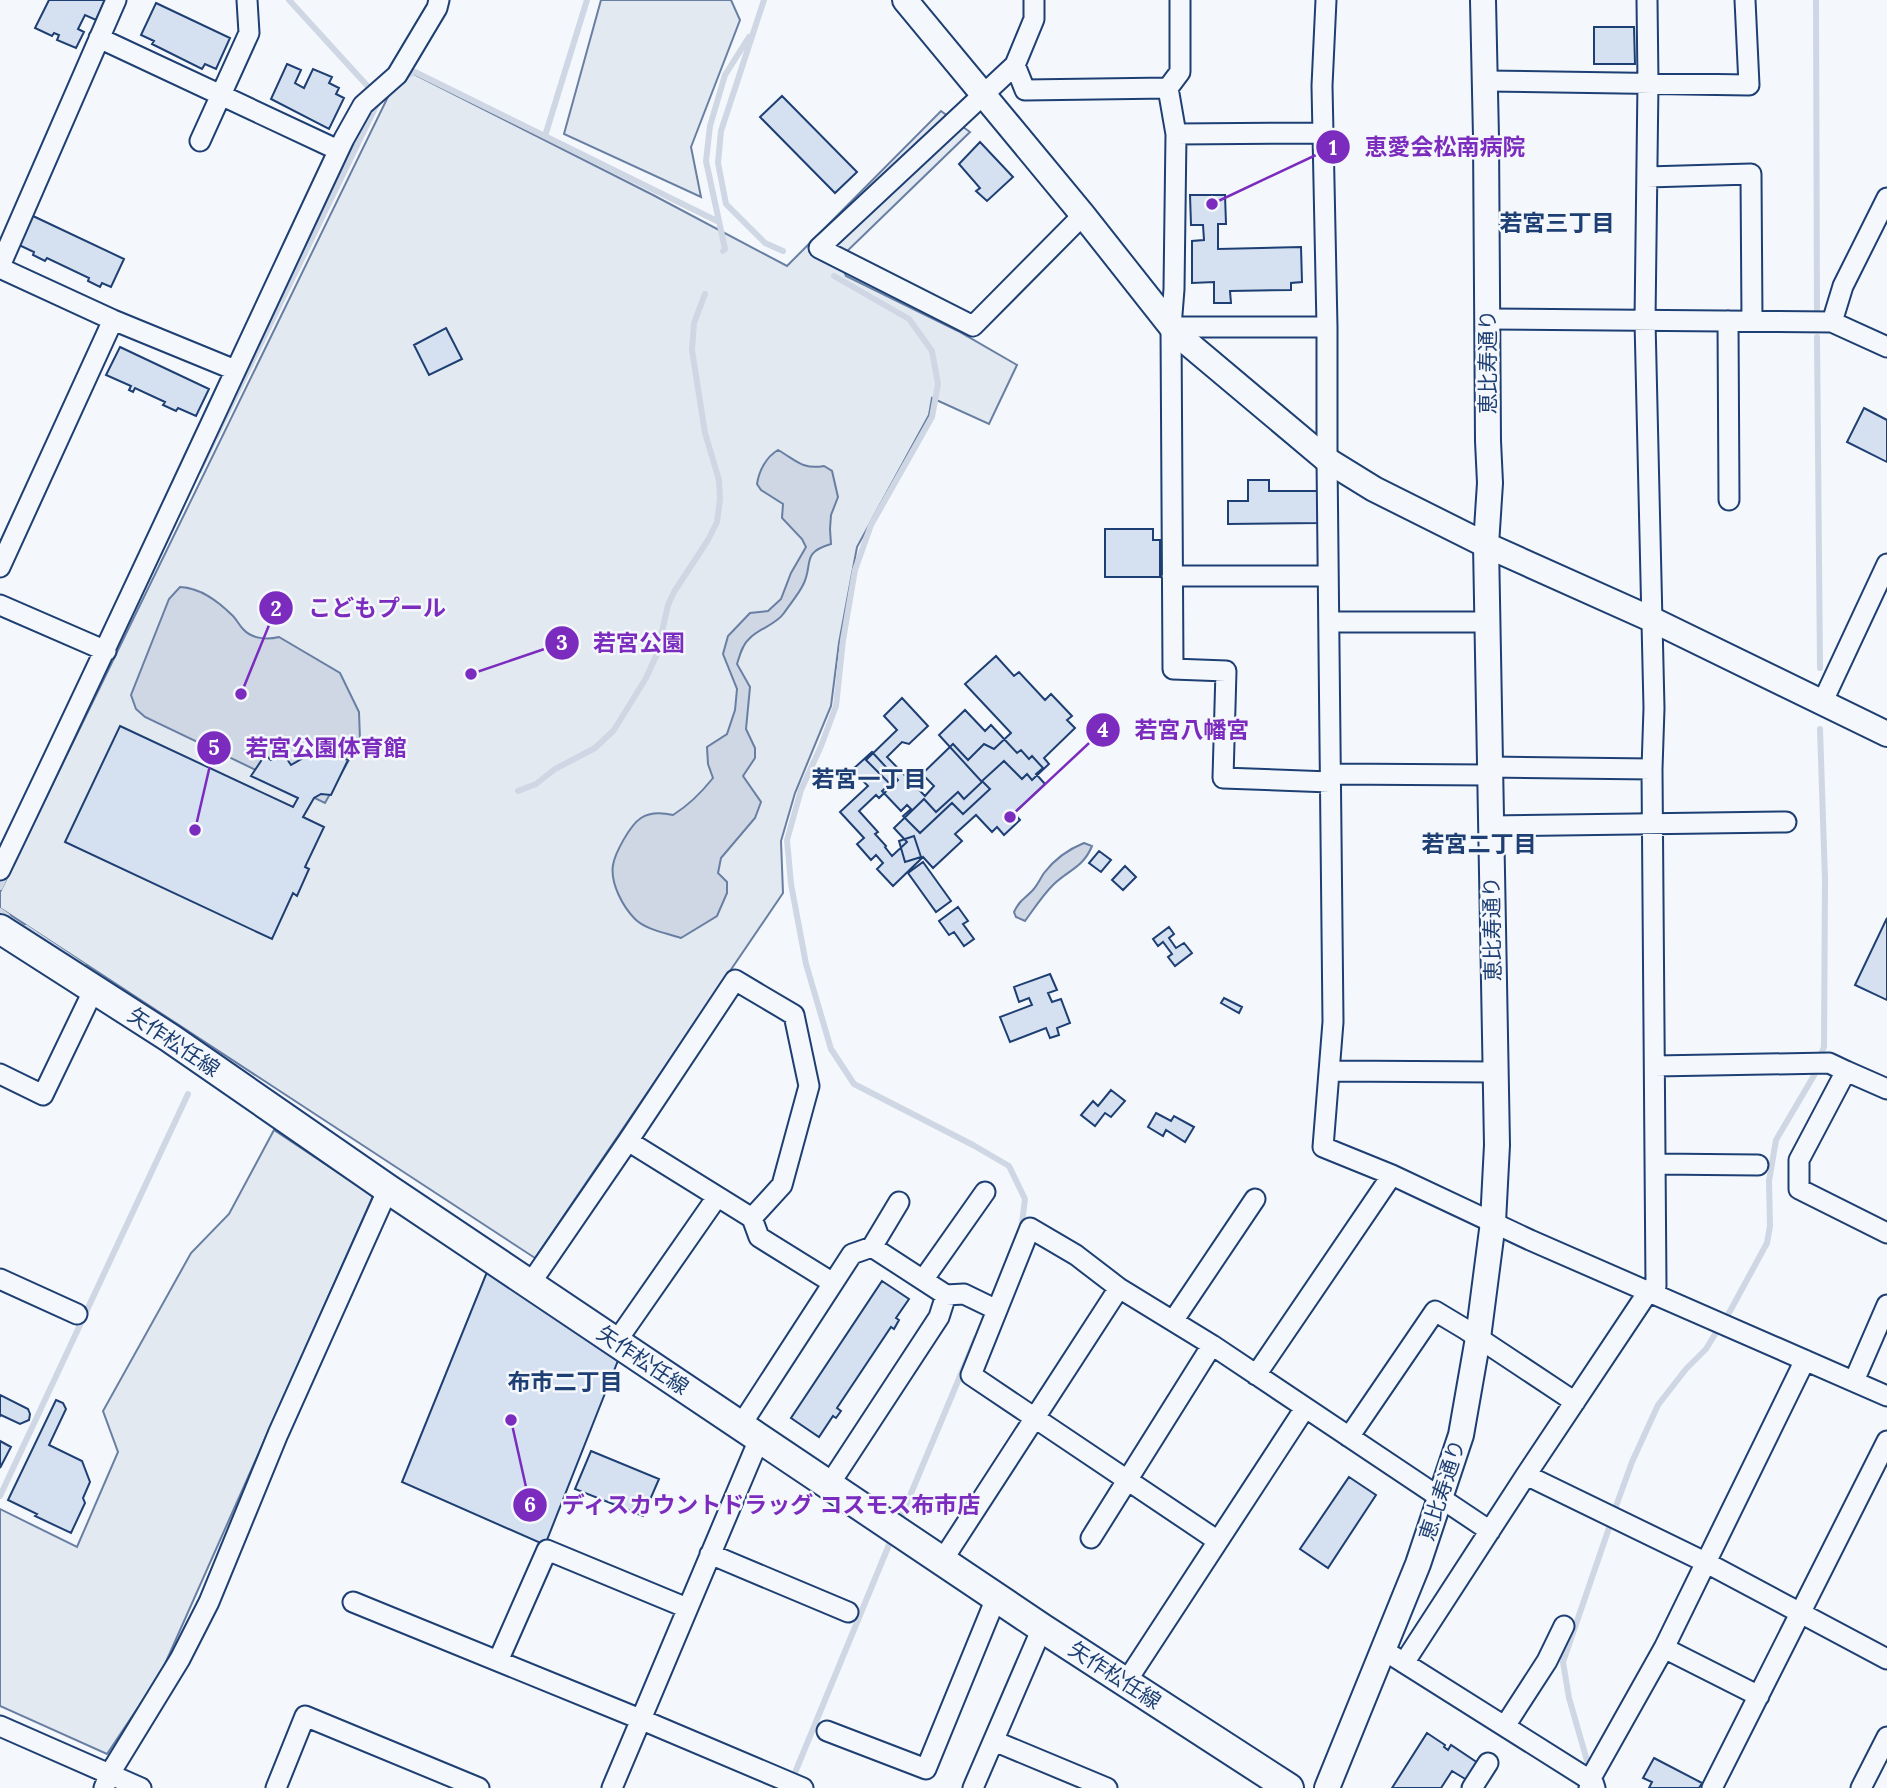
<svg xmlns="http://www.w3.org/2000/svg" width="1887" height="1788" font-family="Lora,'Noto Sans JP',serif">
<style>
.green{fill:#e3e9f0;stroke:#687fa3;stroke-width:2}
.water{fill:#cfd7e4;stroke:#687fa3;stroke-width:2}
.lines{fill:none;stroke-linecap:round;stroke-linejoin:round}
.stream{stroke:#cfd7e4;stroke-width:6}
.building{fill:#d5e0f0;stroke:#1d3f73;stroke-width:2}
.minor-casing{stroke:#1d3f73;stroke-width:23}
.tertiary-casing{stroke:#1d3f73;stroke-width:28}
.secondary-casing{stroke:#1d3f73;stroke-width:32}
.minor{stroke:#f4f7fb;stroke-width:19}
.tertiary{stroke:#f4f7fb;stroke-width:24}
.secondary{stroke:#f4f7fb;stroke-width:28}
.labels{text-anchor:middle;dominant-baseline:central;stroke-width:5;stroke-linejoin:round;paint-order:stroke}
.street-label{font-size:21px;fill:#1d3f73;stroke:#f4f7fb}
.neighbourhood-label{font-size:23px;font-weight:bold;fill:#1d3f73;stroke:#f4f7fb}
.leader{fill:none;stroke:#7b2cbf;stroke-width:2.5}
.callout-dot{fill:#7b2cbf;stroke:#f4f7fb;stroke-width:2.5}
.mark-label{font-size:21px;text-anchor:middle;font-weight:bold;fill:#fff}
.callout-label{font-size:23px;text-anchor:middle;font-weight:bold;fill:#7b2cbf;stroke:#f4f7fb;stroke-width:5;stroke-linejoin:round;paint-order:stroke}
</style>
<rect width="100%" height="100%" fill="#f4f7fb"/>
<path class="green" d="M 601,0 L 731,0 L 740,20 L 691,147 L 701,197 L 564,134 Z
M 402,68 L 653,195 L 787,266 L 941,111 L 970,132 L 839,259 L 846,276 L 958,331 L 1017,365 L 989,424 L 932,398 L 929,415 L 857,547 L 839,643 L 831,706 L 795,793 L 781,841 L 783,893 L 535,1258 L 0,908 L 0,892 Z
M 274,1130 L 373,1196 L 161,1673 L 107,1754 L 0,1706 L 0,1509 L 77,1547 L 118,1452 L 103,1411 L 191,1253 L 229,1214 Z"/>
<path class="water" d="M 778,450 C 796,460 802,470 824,466 L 832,471 L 838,497 L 831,515 L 830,529 L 831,544 C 800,553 814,564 803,585 C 798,595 790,604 784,613 C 776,625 759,628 749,639 C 742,645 740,655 737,664 L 750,687 L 746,729 L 755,748 L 755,758 L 743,776 L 761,802 L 755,818 L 721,858 L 718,873 L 727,882 L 727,893 L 717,916 L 681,938 C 667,933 646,930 635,919 C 623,907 610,883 613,865 C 615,853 630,825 641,818 C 650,812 664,813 673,815 C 689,805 701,793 713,778 L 708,764 L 707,747 L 727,734 L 735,710 L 737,689 L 723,654 L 728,636 L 750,613 L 768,611 L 781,599 L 791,573 L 806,547 L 802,539 L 782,518 L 783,504 L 761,490 L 757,484 C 759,471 766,457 778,450 Z
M 180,587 C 201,588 218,601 233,616 C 237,620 239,625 243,629 C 252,639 267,640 279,637 L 340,673 L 359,712 L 360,740 L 325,803 L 145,717 L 136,709 L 131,695 L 169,599 Z
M 1084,843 L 1092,846 C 1083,868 1068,870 1053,885 C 1042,896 1034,909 1025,921 L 1016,917 L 1014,912 C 1020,900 1023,900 1032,891 C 1037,886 1040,879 1044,873 C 1054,860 1069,849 1084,843 Z"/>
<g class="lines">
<path class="stream" d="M 289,0 L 373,92
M 764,0 L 721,131 L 718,163 L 726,204 L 765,243 L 783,251
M 1816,0 L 1817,315
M 402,77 L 415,72 L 719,222
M 545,136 L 587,0
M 723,251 L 725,249 L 706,161 L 710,126 L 725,75 L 749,37
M 834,276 L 909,319 L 932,351 L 938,384 L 932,417 L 871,525 L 855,570 L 843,640 L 836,706 L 821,746 L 801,790 L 787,840 L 791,884 L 806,964 L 831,1049 L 854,1084 L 973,1145 L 1009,1166 L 1025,1199 L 1021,1231
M 1817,337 L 1820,668
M 199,471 L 379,100
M 518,791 L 536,784 L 555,769 L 595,748 L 614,730 L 646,678 L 657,654 L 668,605 L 674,592 L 708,540 L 717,522 L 720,499 L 719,480 L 705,433 L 692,350 L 694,323 L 705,294
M 0,887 L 7,872
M 0,911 L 7,916
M 26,928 L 83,966
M 1820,1057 L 1824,1047 L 1825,879 L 1820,729
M 1729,1313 L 1767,1243 L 1770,1226 L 1769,1181 L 1776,1140 L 1816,1072
M 0,1496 L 188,1094
M 1615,1509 L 1632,1462 L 1658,1405 L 1686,1369 L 1706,1349 L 1717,1331
M 899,1522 L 976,1338
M 1590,1771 L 1569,1698 L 1563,1662 L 1610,1525
M 792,1780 L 893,1535"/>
</g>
<path class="building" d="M 49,0 L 105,0 L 96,20 L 85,15 L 78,29 L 84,32 L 76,48 L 57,40 L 59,35 L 54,33 L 52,36 L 35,28 Z
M 156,3 L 230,38 L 216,69 L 205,64 L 202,69 L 152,44 L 154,41 L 141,35 Z
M 1594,27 L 1634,27 L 1635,64 L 1594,64 Z
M 287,64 L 301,70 L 295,83 L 304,88 L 313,69 L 332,77 L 329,83 L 339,88 L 336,94 L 344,98 L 329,129 L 271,99 Z
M 782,96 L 857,172 L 835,193 L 760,117 Z
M 980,142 L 1013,177 L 987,201 L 976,191 L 980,188 L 959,164 Z
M 1190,195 L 1225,195 L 1226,224 L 1218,224 L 1218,249 L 1301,247 L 1302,282 L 1291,283 L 1291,290 L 1230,291 L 1231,303 L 1214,303 L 1214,282 L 1192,283 L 1192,241 L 1204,240 L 1203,225 L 1191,225 Z
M 33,216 L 124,259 L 111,287 L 102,283 L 100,287 L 88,281 L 89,278 L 47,258 L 45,261 L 33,255 L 34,252 L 19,245 Z
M 446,328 L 462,359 L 429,375 L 414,345 Z
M 120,347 L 209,389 L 196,416 L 178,408 L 176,411 L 163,405 L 165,402 L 135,388 L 133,392 L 129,390 L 131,386 L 106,375 Z
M 1864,408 L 1887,420 L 1887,462 L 1847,442 Z
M 1248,480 L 1269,480 L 1269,491 L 1319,491 L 1320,523 L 1228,524 L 1228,501 L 1248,501 Z
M 1105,529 L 1153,529 L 1153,540 L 1160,540 L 1160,577 L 1105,577 Z
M 996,656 L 1014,676 L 1019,672 L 1045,700 L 1051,694 L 1072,716 L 1067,720 L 1075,728 L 1044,758 L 1049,764 L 1032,780 L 1027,774 L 1022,779 L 1004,761 L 982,781 L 990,789 L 963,814 L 952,803 L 920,833 L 903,816 L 911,809 L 907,805 L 901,811 L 882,791 L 890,784 L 866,760 L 897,730 L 884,716 L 902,698 L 928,726 L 909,744 L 902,742 L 887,757 L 925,796 L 934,786 L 922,774 L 953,744 L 968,760 L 984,744 L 994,749 L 1011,733 L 965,684 Z
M 965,710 L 985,731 L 991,725 L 1017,753 L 1021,750 L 1029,759 L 1032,756 L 1043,768 L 1036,774 L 1045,784 L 1014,813 L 1020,820 L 1004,835 L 997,827 L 992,832 L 976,815 L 955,834 L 962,841 L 933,868 L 923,857 L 893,886 L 877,869 L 883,863 L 876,855 L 871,860 L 857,844 L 864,838 L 840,812 L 868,786 L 852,770 L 872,752 L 898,780 L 879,798 L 876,795 L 859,811 L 878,832 L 875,834 L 886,846 L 885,847 L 892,856 L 907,842 L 894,828 L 924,799 L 936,812 L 958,792 L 964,799 L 982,782 L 939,735 Z
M 120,726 L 293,807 L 298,798 L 251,776 L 265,755 L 271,760 L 283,753 L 291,765 L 305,757 L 321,754 L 337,756 L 348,760 L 331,795 L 321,794 L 314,798 L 303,817 L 324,827 L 305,867 L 309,869 L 297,896 L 293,893 L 272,939 L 65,842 Z
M 914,836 L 921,857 L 905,862 L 899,841 Z
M 1099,851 L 1111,860 L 1101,872 L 1089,863 Z
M 923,862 L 951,901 L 936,912 L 908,873 Z
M 1125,866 L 1136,877 L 1123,890 L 1112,880 Z
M 958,907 L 968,921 L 963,924 L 974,939 L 964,946 L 954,932 L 949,935 L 939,921 Z
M 1887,918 L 1887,1000 L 1855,985 Z
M 1169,927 L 1174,934 L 1169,938 L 1176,948 L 1184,943 L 1192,953 L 1175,966 L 1168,957 L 1172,954 L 1163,942 L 1158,946 L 1153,939 Z
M 1050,974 L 1057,990 L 1048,993 L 1052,1002 L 1061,999 L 1070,1023 L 1057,1028 L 1059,1035 L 1050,1038 L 1046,1028 L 1010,1042 L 1000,1017 L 1032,1005 L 1029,998 L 1019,1002 L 1014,987 Z
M 1224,998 L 1242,1007 L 1239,1013 L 1221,1003 Z
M 1111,1090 L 1125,1101 L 1111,1117 L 1105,1113 L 1095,1126 L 1081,1115 L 1093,1101 L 1098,1106 Z
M 1156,1113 L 1171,1121 L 1174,1116 L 1194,1127 L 1185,1142 L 1166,1130 L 1163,1136 L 1148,1127 Z
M 487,1272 L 619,1358 L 545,1545 L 402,1482 Z
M 882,1281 L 909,1299 L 896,1318 L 899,1320 L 894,1329 L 891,1327 L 837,1408 L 841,1411 L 836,1418 L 833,1416 L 819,1437 L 791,1418 Z
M 0,1395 L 28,1409 L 30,1414 L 29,1420 L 20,1424 L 1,1415 L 0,1416 Z
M 56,1400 L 63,1403 L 66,1409 L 49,1445 L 82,1461 L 90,1482 L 83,1498 L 85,1503 L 71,1533 L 35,1516 L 37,1514 L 8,1500 Z
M 0,1441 L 11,1447 L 0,1468 Z
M 591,1451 L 659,1479 L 643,1516 L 575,1489 Z
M 1349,1477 L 1376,1495 L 1328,1568 L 1300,1549 Z
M 1427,1733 L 1445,1745 L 1444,1747 L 1448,1750 L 1451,1745 L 1478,1763 L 1467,1780 L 1452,1771 L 1441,1788 L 1392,1788 Z
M 1654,1758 L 1702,1783 L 1699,1788 L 1649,1788 L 1652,1782 L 1643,1778 Z"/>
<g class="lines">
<defs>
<path id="minor" d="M 1034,0 L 1034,19 L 1015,65 L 819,248 L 973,326 L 1083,215
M 1180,0 L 1180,72 L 1168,88 L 1176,134 L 1174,289 L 1171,327 L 1173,669 L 1226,671 L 1223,778 L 1330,782
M 1326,0 L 1322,86 L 1327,327 L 1327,460 L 1333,1022 L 1323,1147 L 1392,1175 L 1530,1240 L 1887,1396
M 99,38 L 338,150
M 1015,65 L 1025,90 L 1168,88
M 1485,81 L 1749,85 L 1745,0
M 1176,134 L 1323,133
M 200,141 L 249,33 L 247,0
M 1647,177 L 1751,174 L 1752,321
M 0,266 L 116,0
M 0,268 L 113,320 L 235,370
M 1487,319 L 1832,322 L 1887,347
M 1728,321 L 1729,500
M 1832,322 L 1843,286 L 1887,198
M 1171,327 L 1327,327
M 0,567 L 113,320
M 1172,576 L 1328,576
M 0,605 L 106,651
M 1329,622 L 1487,622
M 1823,701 L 1887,564
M 1489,767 L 1652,769
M 1330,774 L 1490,775
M 1490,826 L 1786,822
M 0,870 C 117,628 229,383 344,139 L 363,105 L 397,75 L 437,8 L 439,0
M 1655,1066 L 1829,1063 L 1846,1071
M 1330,1071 L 1496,1072
M 0,1074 L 43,1095 L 94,989
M 1887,1089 L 1846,1071 L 1799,1160 L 1799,1189 L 1887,1233
M 1656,1164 L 1758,1165
M 752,1218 L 759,1237 L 833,1283
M 872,1247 L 899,1202
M 0,1279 L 77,1314
M 923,1280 L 985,1192
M 530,1284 L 628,1141 L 735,980 L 794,1015 L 809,1086 L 782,1185 L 752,1218 L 628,1141
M 946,1295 L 964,1294 L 997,1310
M 1173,1321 L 1255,1199
M 616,1342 L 717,1197
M 1256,1375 L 1392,1175
M 1854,1381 L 1887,1305
M 741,1425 L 852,1254 L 872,1247 L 946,1295 L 939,1317 L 829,1485
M 1349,1437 L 1435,1311 L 1465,1329 L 1575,1402
M 1526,1475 L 1705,1562 L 1887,1659
M 1091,1538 L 1212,1345
M 1218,1541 L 971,1375 L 1030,1228 L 1076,1255 L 1119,1288 L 1212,1345 L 1490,1531
M 710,1554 L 848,1612
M 942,1561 L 1119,1288
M 353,1602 L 640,1719 L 803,1788
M 1664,1648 L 1759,1696
M 1393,1656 L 1593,1782 L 1595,1788
M 498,1661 L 547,1550 L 687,1608
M 1404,1663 L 1526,1475 L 1648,1292 L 1656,1286 L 1652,769 L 1654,708 L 1645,321 L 1648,82 L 1647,0
M 1126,1682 L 1305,1408
M 0,1726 L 141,1788
M 1505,1726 L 1547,1661 L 1564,1626
M 827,1731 L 926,1769 L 996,1598
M 994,1741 L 1107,1788
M 104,1788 L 109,1775 L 180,1659 L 209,1602 L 278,1434 L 388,1189
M 276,1788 L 305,1716 L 479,1788
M 612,1788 L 760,1437
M 973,1788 L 1042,1628
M 1472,1788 L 1488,1763
M 1589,1788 L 1593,1782 L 1591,1778 L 1664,1648 L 1805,1360
M 1712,1788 L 1887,1441
M 1861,1788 L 1887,1737"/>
<path id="tertiary" d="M 905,0 L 1083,215 L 1177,334 L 1327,460 L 1374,489 L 1486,545 L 1651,619 L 1887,734
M 1327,1788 L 1418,1564 L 1461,1435 L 1478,1338 L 1493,1222 L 1497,1145 L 1486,545 L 1490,483 L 1488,441 L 1486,137 L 1483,0"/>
<path id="secondary" d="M 0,929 L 170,1038 L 388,1189 L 1042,1628 L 1289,1788"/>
</defs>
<use href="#minor" class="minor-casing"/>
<use href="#tertiary" class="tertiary-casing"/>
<use href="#secondary" class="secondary-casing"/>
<use href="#minor" class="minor"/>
<use href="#tertiary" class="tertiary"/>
<use href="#secondary" class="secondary"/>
</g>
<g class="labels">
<g class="street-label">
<text transform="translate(1487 362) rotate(-90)">恵比寿通り</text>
<text transform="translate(1492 929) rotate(-91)">恵比寿通り</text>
<text transform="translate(174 1042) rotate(34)">矢作松任線</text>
<text transform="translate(643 1360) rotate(34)">矢作松任線</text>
<text transform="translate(1442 1490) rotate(-72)">恵比寿通り</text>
<text transform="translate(1115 1675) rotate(33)">矢作松任線</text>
</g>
<g class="neighbourhood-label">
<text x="1557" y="222">若宮三丁目</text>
<text x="869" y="778">若宮一丁目</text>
<text x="1479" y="843">若宮二丁目</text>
<text x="565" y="1381">布市二丁目</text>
</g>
</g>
<path class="leader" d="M1212 204L1333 147M241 694L276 608M471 674L562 643M1010 817L1103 730M195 830L214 748M511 1420L530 1505"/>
<g class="callout-dot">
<circle cx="1212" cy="204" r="7"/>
<circle cx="241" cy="694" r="7"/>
<circle cx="471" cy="674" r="7"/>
<circle cx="1010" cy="817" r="7"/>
<circle cx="195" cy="830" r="7"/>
<circle cx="511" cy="1420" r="7"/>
<circle cx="1333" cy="147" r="18"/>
<circle cx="276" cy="608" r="18"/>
<circle cx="562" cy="643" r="18"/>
<circle cx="1103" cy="730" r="18"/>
<circle cx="214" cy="748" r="18"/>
<circle cx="530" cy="1505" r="18"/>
</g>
<g class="mark-label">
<text x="1333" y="155">1</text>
<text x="276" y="616">2</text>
<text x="562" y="650">3</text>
<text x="1103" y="737">4</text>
<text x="214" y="755">5</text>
<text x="530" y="1512">6</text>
</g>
<g class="callout-label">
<text x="1445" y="155">恵愛会松南病院</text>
<text x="377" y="616">こどもプール</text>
<text x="639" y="651">若宮公園</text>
<text x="1192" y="738">若宮八幡宮</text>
<text x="326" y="756">若宮公園体育館</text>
<text x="771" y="1513">ディスカウントドラッグ コスモス布市店</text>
</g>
</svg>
